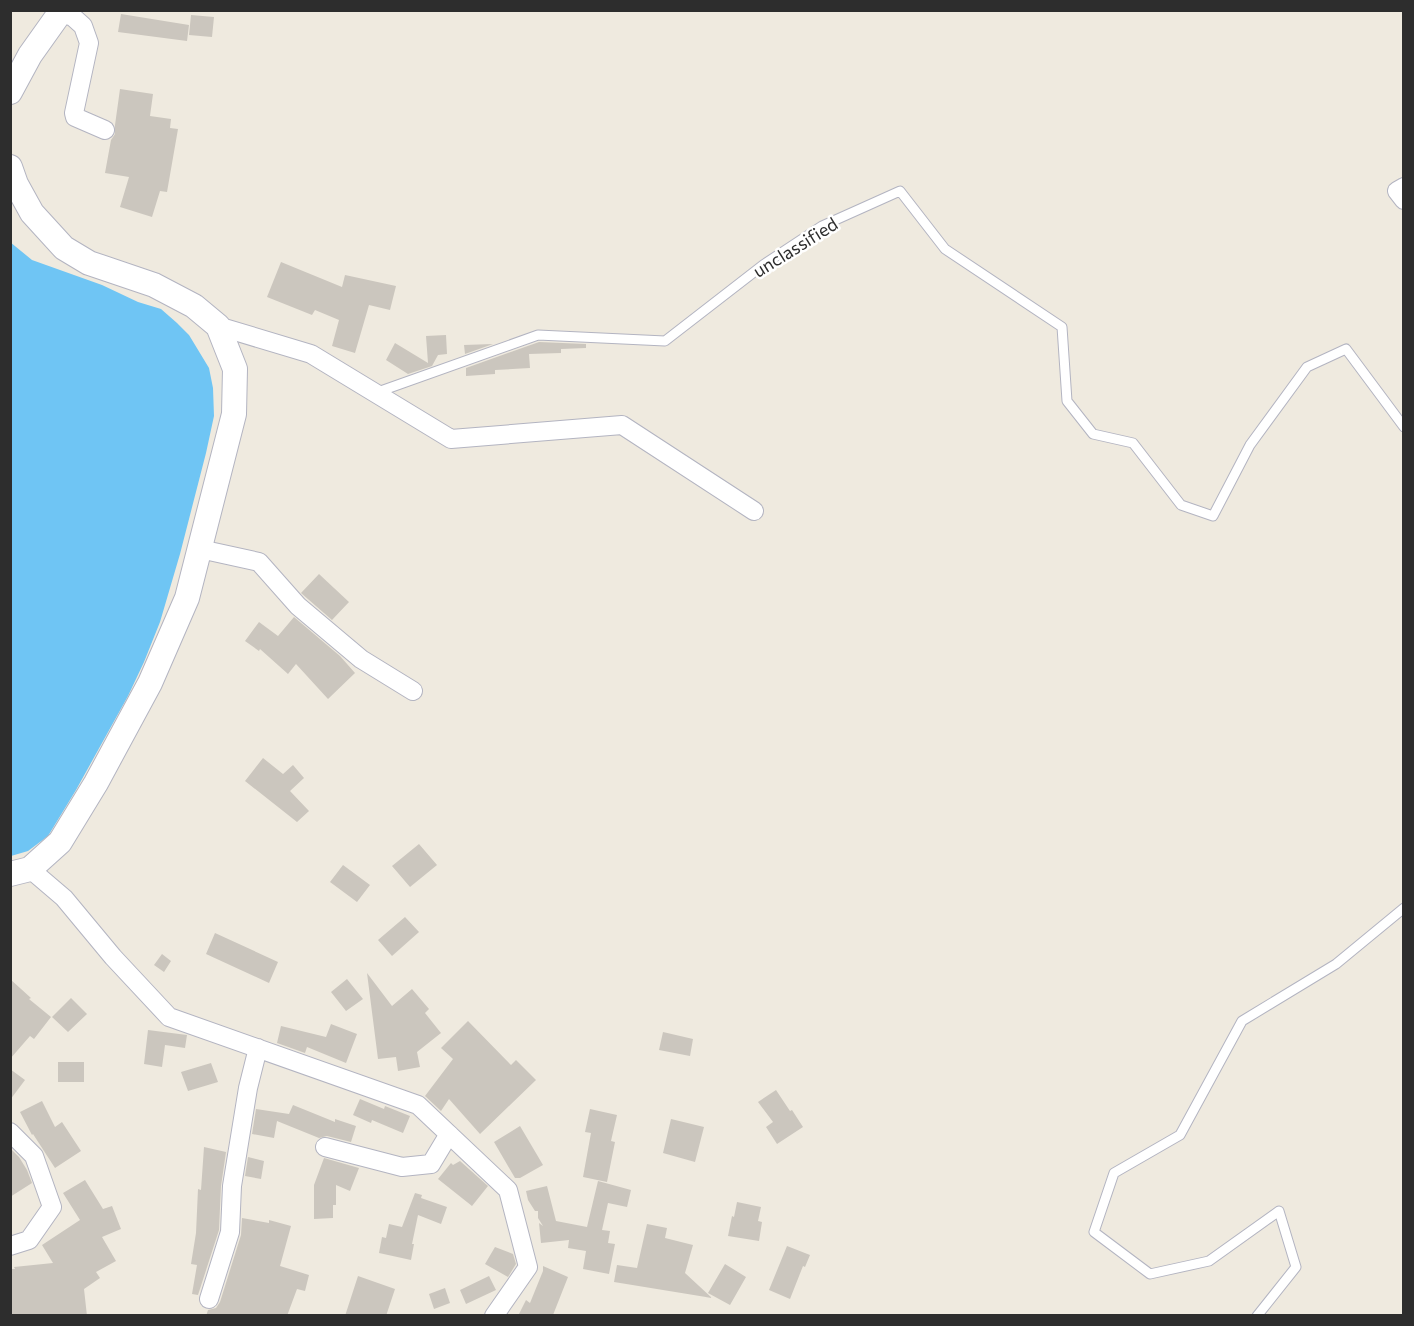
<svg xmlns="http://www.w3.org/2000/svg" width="1414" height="1326" font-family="Commissioner,sans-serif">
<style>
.water{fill:#6fc5f4}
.building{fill:#cbc6be}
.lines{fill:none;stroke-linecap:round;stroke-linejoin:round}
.lane-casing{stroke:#b3b4c1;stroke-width:11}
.street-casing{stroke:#b3b4c1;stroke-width:20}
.secondary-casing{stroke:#b3b4c1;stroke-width:26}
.lane{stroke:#fff;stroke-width:9}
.street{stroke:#fff;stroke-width:18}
.secondary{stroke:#fff;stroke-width:24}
.labels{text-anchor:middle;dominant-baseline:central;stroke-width:5;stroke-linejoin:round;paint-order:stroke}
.street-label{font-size:18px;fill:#2d2d2d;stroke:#fff}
</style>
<rect width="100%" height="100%" fill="#efeadf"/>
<path class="water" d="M 10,242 L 32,260 L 102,285 L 138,302 L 161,309 L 177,323 L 189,335 L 209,368 L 213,388 L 214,416 L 206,453 L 180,554 L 160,622 L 144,662 L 128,696 L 76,790 L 48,836 L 28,851 L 11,856 Z"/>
<path class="building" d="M 121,14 L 189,25 L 187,41 L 118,32 Z
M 191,15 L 214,17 L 212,37 L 189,35 Z
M 120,89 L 153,94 L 150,116 L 171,119 L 170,128 L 178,129 L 167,192 L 160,191 L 152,217 L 120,207 L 129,177 L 105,173 L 111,140 L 115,134 L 115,125 Z
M 281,262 L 342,287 L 345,275 L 396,286 L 390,310 L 369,305 L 355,353 L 332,346 L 339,320 L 315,310 L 312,315 L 267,297 Z
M 446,335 L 447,354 L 438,355 L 432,366 L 408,374 L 386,360 L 395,343 L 428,363 L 426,336 Z
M 539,342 L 586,344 L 586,348 L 561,349 L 561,353 L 529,354 L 530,368 L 495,370 L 495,374 L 466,376 L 466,368 Z
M 493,344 L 465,354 L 464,345 Z
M 319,574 L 349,602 L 332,620 L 301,593 Z
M 294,617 L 340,656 L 355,673 L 328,699 L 296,664 L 288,674 L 260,649 L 259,651 L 245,641 L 259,622 L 278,636 Z
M 263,758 L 283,774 L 293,765 L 304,778 L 290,791 L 309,811 L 297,822 L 245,781 Z
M 419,844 L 437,865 L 410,887 L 392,866 Z
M 343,865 L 370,885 L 357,902 L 330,882 Z
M 405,917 L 419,932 L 392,956 L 378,940 Z
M 215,933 L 278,962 L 269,983 L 206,954 Z
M 162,954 L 171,961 L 164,972 L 154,965 Z
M 367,973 L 392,1006 L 412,989 L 429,1009 L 425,1013 L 441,1033 L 417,1052 L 420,1067 L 398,1071 L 396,1057 L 378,1059 Z
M 10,979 L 31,998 L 29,999 L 51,1017 L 34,1039 L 30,1036 L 10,1059 Z
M 347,979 L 363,999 L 346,1011 L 331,992 Z
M 71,998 L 87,1014 L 68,1032 L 52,1017 Z
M 468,1021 L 511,1065 L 516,1060 L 536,1080 L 480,1134 L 449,1099 L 441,1111 L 425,1096 L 453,1059 L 441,1048 Z
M 331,1024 L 357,1034 L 346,1063 L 307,1047 L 305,1053 L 277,1043 L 281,1026 L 326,1037 Z
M 148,1030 L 187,1035 L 185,1048 L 165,1045 L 162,1067 L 144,1064 Z
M 663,1032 L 693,1039 L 690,1056 L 659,1050 Z
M 58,1062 L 84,1062 L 84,1082 L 58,1082 Z
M 211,1063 L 218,1082 L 188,1091 L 181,1072 Z
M 10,1069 L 25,1080 L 10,1100 Z
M 776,1090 L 790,1111 L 792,1110 L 803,1127 L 777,1144 L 766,1127 L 773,1122 L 758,1102 Z
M 360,1099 L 384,1109 L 385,1106 L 410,1116 L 403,1133 L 372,1120 L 371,1123 L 353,1115 Z
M 42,1101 L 55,1127 L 62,1122 L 81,1151 L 55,1168 L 33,1134 L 32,1135 L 20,1112 Z
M 293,1105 L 335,1122 L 335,1119 L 356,1126 L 351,1142 L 327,1136 L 319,1138 L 277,1121 L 274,1138 L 252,1134 L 256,1109 L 289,1114 Z
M 590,1109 L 617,1115 L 611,1141 L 615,1142 L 607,1182 L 583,1177 L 591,1133 L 585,1132 Z
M 671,1119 L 704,1127 L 695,1162 L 663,1153 Z
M 520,1126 L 543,1165 L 520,1178 L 515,1178 L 494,1142 Z
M 204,1147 L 226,1152 L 221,1186 L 219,1230 L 198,1295 L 192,1294 L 197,1265 L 191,1264 L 196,1233 L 198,1189 L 201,1190 Z
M 10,1148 L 19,1157 L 27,1170 L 32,1183 L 10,1197 Z
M 248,1157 L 264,1161 L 261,1179 L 245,1176 Z
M 324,1158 L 359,1168 L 350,1191 L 336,1185 L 336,1205 L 333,1205 L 333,1218 L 314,1219 L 314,1185 Z
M 460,1161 L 488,1186 L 472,1206 L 438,1179 L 451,1163 L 453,1165 Z
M 85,1180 L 103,1209 L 112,1206 L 121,1229 L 102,1237 L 116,1261 L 96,1272 L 100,1278 L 84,1289 L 87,1316 L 10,1316 L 10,1269 L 15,1269 L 14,1267 L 53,1263 L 42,1245 L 80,1220 L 63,1193 Z
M 598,1181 L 631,1190 L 627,1207 L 608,1203 L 602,1230 L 610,1231 L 608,1243 L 615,1244 L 609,1274 L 583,1269 L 586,1251 L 568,1248 L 569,1240 L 541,1243 L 539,1223 L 543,1226 L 538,1218 L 538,1211 L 535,1211 L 528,1200 L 526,1191 L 547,1186 L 556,1221 L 587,1227 Z
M 415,1193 L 422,1195 L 421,1198 L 447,1207 L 441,1224 L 418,1215 L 412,1244 L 414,1244 L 411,1260 L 379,1253 L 382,1237 L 386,1238 L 389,1224 L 402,1227 Z
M 737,1202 L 761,1207 L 758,1221 L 762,1222 L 759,1241 L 728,1236 L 732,1216 L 734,1217 Z
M 242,1218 L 269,1223 L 269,1220 L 291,1226 L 280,1266 L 309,1275 L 305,1291 L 297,1289 L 287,1316 L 206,1316 L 208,1310 L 216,1308 L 220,1302 L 241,1235 Z
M 647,1224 L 667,1228 L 665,1238 L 693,1245 L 685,1273 L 712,1298 L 614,1282 L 617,1265 L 637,1268 Z
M 787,1246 L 810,1255 L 805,1267 L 803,1266 L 790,1299 L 769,1290 Z
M 495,1247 L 513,1254 L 516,1264 L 508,1277 L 485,1264 Z
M 725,1264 L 746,1277 L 730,1305 L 708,1293 Z
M 543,1266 L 568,1277 L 553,1315 L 554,1316 L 518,1316 L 526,1300 L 530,1303 L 543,1271 Z
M 358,1276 L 395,1289 L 386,1316 L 345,1316 Z
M 489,1276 L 496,1290 L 466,1304 L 460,1290 Z
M 445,1288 L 450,1303 L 434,1309 L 429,1294 Z"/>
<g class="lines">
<defs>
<path id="lane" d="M 375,393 L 538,335 L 665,341 L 763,265 L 822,226 L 900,191 L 945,249 L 1062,327 L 1067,401 L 1093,434 L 1133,443 L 1181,505 L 1213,516 L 1250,445 L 1307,367 L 1346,349 L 1404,427
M 1257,1316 L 1296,1267 L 1279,1211 L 1209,1261 L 1150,1274 L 1094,1232 L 1114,1173 L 1180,1135 L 1242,1021 L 1336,964 L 1404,908"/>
<path id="street" d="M 61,13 L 73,17 L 83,26 L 89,43 L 74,113 L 75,117 L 105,130
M 1404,187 L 1397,191 L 1404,200
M 218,326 L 311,354 L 451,439 L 622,425 L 754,511
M 200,549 L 259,562 L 298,606 L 361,659 L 413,691
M 30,869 L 64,898 L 113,957 L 169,1017 L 418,1105 L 508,1190 L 528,1267 L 494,1316
M 10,1132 L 34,1156 L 52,1207 L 29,1240 L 10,1246
M 325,1147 L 402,1167 L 431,1164 L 449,1134
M 209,1299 L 230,1232 L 232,1186 L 248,1088 L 258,1048"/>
<path id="secondary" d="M 10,92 L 30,55 L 62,10
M 10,167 L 16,184 L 32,213 L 64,248 L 89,263 L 154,285 L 194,306 L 218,326 L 235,369 L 234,414 L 187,598 L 150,683 L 96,783 L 60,842 L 30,869 L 10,874"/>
</defs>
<use href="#lane" class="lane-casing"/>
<use href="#street" class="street-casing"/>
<use href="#secondary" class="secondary-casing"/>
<use href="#lane" class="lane"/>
<use href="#street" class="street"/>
<use href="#secondary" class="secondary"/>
</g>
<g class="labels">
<g class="street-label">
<text transform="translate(795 247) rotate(-32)">unclassified</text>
</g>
</g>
<rect width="1414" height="1326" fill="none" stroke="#2d2d2d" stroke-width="24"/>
</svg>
